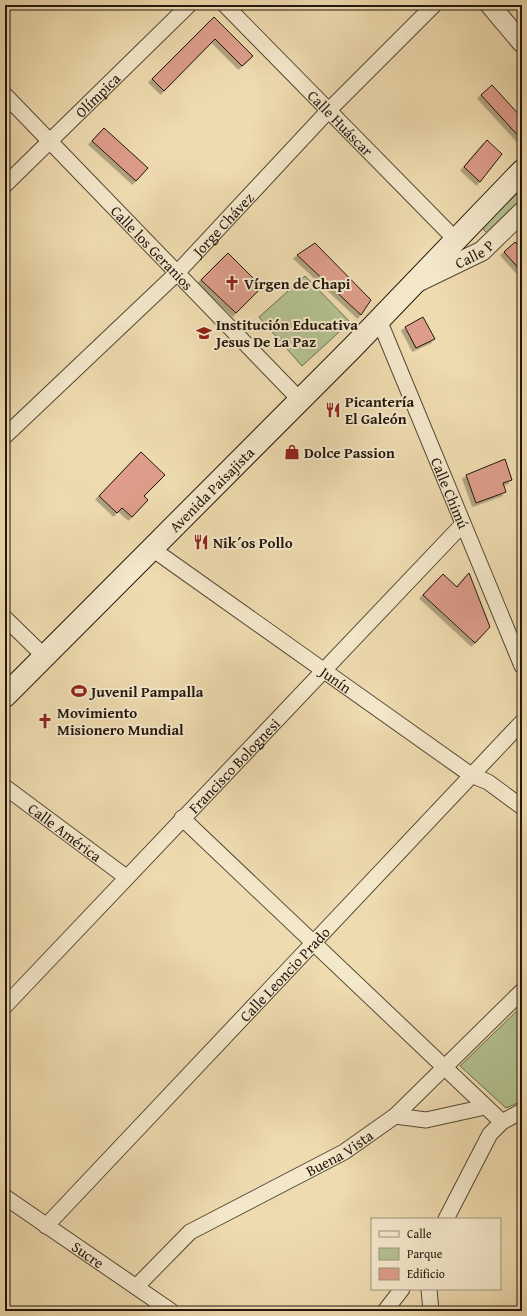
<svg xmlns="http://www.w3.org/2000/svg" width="527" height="1316" font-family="'Gentium Book Plus',serif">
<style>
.green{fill:#b3c18f;stroke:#6b6c4e}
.building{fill:#dd9d8a;stroke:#23170d;filter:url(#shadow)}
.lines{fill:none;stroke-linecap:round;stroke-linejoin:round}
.minor-casing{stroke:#564836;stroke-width:17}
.tertiary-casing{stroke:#564836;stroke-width:21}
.secondary-casing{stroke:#23170d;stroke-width:24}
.minor{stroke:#f4e8cb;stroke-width:15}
.tertiary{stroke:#f4e8cb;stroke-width:19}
.secondary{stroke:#f4e8cb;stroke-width:22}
.labels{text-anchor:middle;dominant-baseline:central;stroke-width:4;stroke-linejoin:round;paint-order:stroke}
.street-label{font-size:15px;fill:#23170d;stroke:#f4e8cb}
.poi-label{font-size:15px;font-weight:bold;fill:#23170d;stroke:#f4e8cb;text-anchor:start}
</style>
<defs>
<filter id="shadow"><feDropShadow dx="-3.5" dy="3.5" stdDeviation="0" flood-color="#0004"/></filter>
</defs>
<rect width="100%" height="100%" fill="#eedbaf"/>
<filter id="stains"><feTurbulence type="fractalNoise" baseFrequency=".005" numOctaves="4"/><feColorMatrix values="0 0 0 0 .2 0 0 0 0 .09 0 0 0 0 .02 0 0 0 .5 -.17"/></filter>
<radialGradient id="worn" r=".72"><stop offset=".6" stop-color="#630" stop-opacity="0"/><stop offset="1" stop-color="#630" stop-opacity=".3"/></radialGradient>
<path class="green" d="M 522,188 L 522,198 L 487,233 L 482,228 Z
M 305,276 L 350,322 L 302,366 L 259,317 Z
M 522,1006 L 522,1101 L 506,1108 L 460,1066 Z"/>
<path class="building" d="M 214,17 L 253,56 L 242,66 L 215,39 L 164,91 L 152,79 Z
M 492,85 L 522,118 L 522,140 L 481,95 Z
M 104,128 L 148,168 L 136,181 L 92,141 Z
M 487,140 L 502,154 L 480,182 L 464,167 Z
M 515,242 L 522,250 L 522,272 L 504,252 Z
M 315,243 L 371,300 L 361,315 L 297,255 Z
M 228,253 L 262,287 L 236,313 L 201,280 Z
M 423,317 L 435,339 L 416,348 L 405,327 Z
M 141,452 L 165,475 L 144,496 L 148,500 L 132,517 L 122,508 L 117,513 L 99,496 Z
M 505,459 L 512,480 L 503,483 L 506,492 L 476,503 L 466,475 Z
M 469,573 L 490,627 L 475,643 L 423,595 L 443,574 L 457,587 Z"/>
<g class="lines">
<defs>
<g id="minor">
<path id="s1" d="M 225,5 L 456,240"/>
<path id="s2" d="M 5,95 L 300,400"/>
<path id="s3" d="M 5,185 L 189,5"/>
<path id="s4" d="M 379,320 L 522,666"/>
<path id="s5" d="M 5,436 L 177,273 L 329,110 L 434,5"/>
<path id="s6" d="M 151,548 L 471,775 L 488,782 L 522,807"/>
<path d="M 5,618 L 44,656"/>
<path id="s7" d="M 5,787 L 126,877"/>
<path d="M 182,818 L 502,1122"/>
<path id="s8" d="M 5,1006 L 463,524"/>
<path d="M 395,1116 L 426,1120 L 485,1107"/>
<path id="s9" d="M 5,1197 L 171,1311"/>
<path d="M 446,1219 L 490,1134 L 502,1122 L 522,1111"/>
<path id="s10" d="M 46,1226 L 522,722"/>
<path id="s11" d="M 136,1287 L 190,1232 L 344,1152 L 395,1116 L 522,991"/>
<path d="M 429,1289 L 431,1311"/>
<path d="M 385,1311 L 402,1289"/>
</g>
<g id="tertiary">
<path d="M 490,5 L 522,43"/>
<path id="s12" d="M 418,282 L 482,251 L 522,212"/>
</g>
<g id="secondary">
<path id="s13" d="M 5,696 L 354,346 L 522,171"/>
</g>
</defs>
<use href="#minor" class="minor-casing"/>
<use href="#tertiary" class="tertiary-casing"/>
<use href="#secondary" class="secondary-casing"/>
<use href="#minor" class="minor"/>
<use href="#tertiary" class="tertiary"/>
<use href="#secondary" class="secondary"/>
</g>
<defs>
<symbol id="church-bare" viewBox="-9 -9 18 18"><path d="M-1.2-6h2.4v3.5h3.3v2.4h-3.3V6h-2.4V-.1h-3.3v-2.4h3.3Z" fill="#8f2418" stroke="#f4e8cb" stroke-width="2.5" paint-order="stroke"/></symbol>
<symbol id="school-bare" viewBox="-9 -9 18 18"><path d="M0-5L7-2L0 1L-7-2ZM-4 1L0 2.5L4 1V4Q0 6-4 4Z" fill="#8f2418" stroke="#f4e8cb" stroke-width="2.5" paint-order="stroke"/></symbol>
<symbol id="restaurant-bare" viewBox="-9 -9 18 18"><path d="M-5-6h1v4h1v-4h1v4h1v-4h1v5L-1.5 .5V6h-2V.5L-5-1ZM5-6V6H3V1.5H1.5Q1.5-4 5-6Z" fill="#8f2418" stroke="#f4e8cb" stroke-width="2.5" paint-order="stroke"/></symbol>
<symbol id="shop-bare" viewBox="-9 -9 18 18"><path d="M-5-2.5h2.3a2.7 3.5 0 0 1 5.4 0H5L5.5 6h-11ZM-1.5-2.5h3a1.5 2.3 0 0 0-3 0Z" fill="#8f2418" stroke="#f4e8cb" stroke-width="2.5" paint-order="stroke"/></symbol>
<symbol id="stadium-bare" viewBox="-9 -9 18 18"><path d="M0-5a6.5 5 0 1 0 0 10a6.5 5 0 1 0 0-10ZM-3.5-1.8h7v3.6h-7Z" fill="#8f2418" stroke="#f4e8cb" stroke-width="2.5" paint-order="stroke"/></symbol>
</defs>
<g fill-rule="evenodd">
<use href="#church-bare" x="221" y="272" width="22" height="22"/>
<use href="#school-bare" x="193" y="322" width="22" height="22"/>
<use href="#restaurant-bare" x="322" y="399" width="22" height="22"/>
<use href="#shop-bare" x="281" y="441" width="22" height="22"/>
<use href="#restaurant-bare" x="190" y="531" width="22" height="22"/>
<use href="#stadium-bare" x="68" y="680" width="22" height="22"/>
<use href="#church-bare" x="34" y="710" width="22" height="22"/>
</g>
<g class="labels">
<g class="street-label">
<text stroke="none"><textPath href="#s3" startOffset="129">Olímpica</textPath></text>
<text stroke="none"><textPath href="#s1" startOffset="165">Calle Huáscar</textPath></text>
<text stroke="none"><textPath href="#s5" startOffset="304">Jorge Chávez</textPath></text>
<text stroke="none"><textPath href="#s2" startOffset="212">Calle los Geranios</textPath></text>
<text stroke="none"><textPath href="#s12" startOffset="63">Calle P</textPath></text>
<text stroke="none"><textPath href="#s13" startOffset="292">Avenida Paisajista</textPath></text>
<text stroke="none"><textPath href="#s4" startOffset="187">Calle Chimú</textPath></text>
<text stroke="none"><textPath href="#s6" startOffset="227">Junín</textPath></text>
<text stroke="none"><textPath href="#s8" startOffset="332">Francisco Bolognesi</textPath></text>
<text stroke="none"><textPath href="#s7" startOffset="75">Calle América</textPath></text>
<text stroke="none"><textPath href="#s10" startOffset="347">Calle Leoncio Prado</textPath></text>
<text stroke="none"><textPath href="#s11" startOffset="246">Buena Vista</textPath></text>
<text stroke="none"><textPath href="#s9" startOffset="101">Sucre</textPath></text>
</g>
<g class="poi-label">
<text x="244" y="283">Vírgen de Chapi</text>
<text x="216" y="324">Institución Educativa<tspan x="216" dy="17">Jesus De La Paz</tspan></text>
<text x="345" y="401">Picantería<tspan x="345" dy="17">El Galeón</tspan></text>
<text x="304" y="452">Dolce Passion</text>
<text x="213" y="542">Nik´os Pollo</text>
<text x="91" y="691">Juvenil Pampalla</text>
<text x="57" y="712">Movimiento<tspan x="57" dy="17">Misionero Mundial</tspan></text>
</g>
</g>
<rect width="527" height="1316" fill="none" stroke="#eedbaf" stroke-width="20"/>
<rect x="6" y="6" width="515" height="1304" fill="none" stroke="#23170d" stroke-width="2"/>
<rect x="10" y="10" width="507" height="1296" fill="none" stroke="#23170d"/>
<rect x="371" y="1218" width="130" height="72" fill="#f4e8cb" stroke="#a0947f"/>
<rect x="379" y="1231" width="20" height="6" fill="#f4e8cb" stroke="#a0947f"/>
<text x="407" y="1238" font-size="12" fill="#23170d">Calle</text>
<rect x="379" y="1248" width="20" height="12" fill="#b3c18f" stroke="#a0947f"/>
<text x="407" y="1258" font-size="12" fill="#23170d">Parque</text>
<rect x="379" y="1268" width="20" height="12" fill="#dd9d8a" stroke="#a0947f"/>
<text x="407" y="1278" font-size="12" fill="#23170d">Edificio</text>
<rect width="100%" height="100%" filter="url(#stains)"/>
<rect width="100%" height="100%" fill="url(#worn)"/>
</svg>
